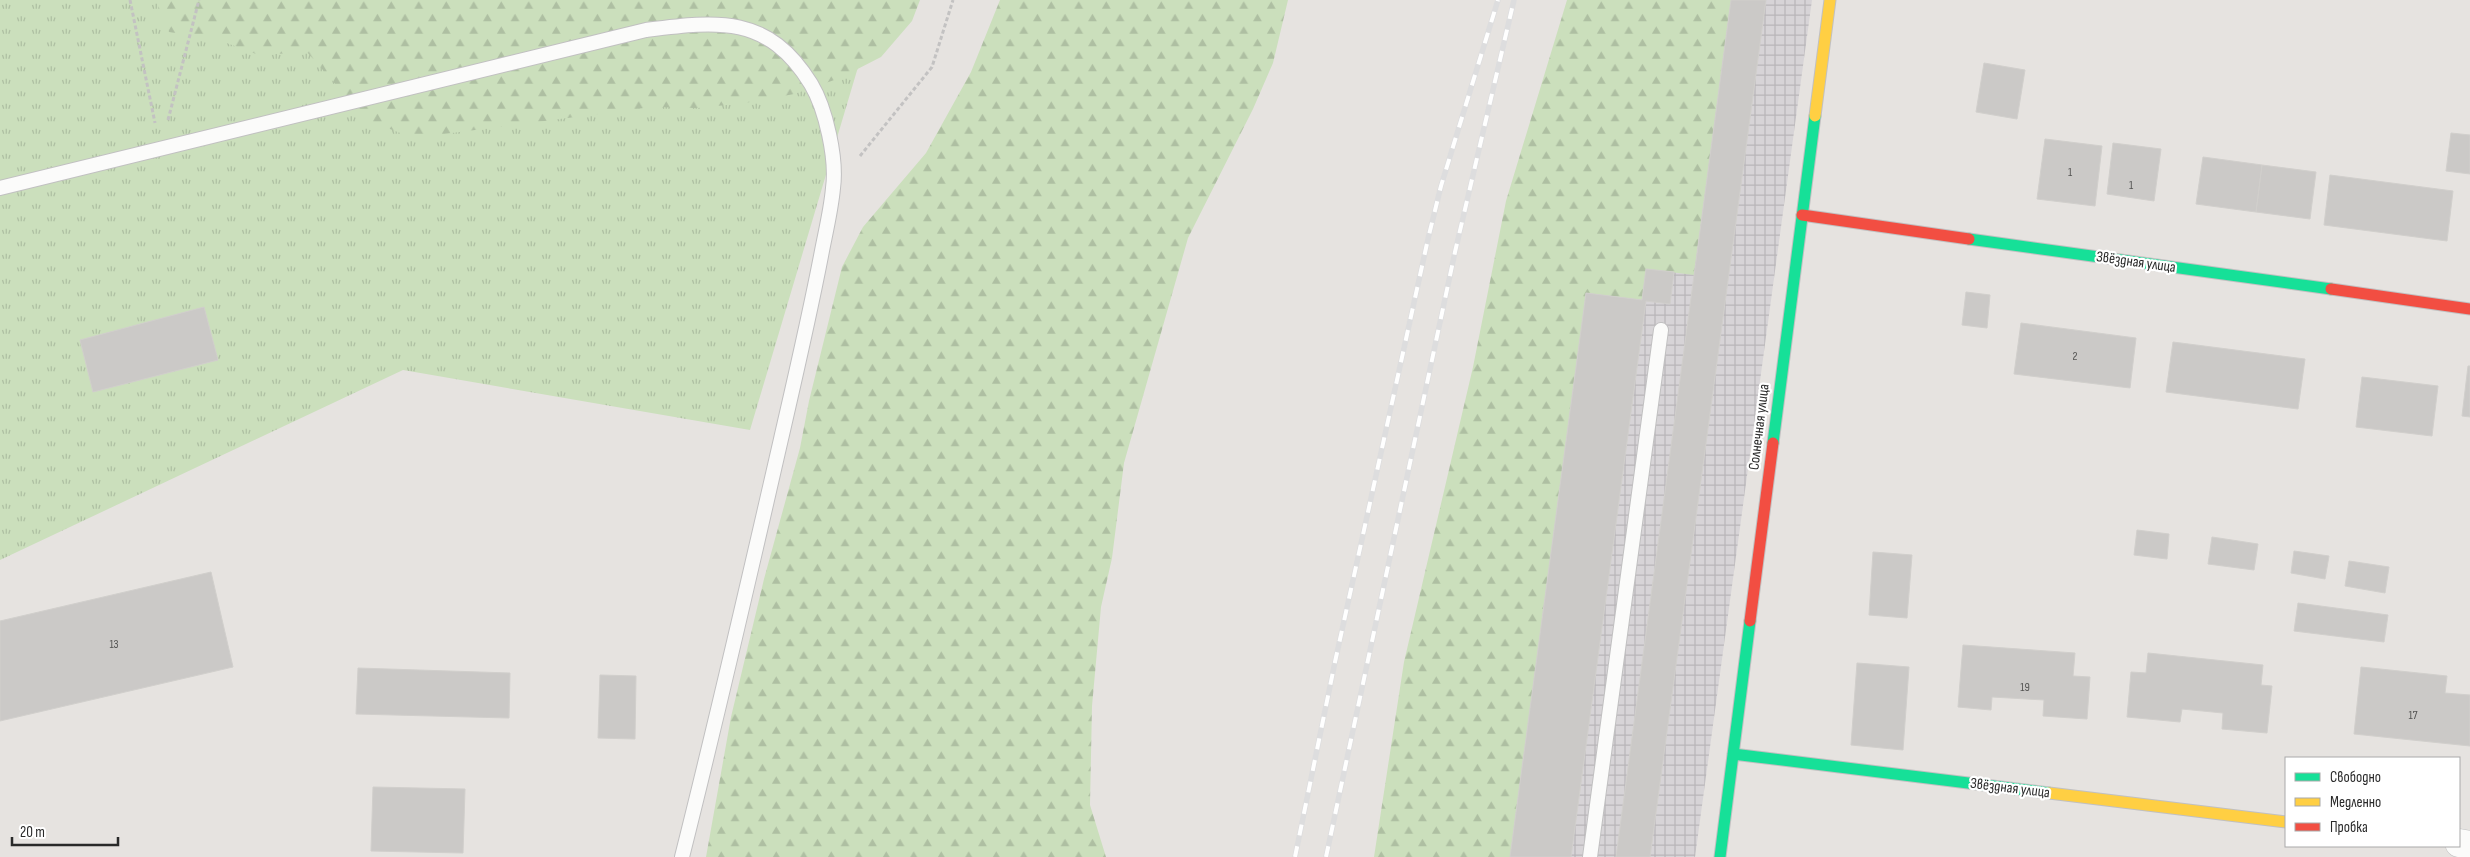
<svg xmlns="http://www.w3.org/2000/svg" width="2470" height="857" font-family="'Sofia Sans Condensed',sans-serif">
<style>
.industrial{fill:url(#industrial-grid)}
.grass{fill:url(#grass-tufts)}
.forest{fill:url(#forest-firs)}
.building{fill:#cbc9c7;stroke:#d1cfcc}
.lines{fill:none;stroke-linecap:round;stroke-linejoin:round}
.lane-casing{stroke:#c1c0c1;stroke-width:16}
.street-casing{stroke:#c1c0c1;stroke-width:29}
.fast-casing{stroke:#c1c0c1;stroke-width:13}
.slow-casing{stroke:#c1c0c1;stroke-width:13}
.jam-casing{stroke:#c1c0c1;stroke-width:13}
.path{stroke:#c3c2c2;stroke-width:3;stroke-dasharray:4 2.5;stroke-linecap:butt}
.lane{stroke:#fbfbfa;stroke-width:14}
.street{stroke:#fbfbfa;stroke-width:28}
.fast{stroke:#16e098;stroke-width:11}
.slow{stroke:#ffcf43;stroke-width:11}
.jam{stroke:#f24e42;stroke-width:11}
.rail-casing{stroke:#ddddde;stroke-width:5.5}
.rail{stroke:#fff;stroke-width:4;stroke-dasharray:11;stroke-linecap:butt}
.labels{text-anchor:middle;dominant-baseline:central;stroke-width:4.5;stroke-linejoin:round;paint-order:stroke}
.number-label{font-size:12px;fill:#535352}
.street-label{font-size:15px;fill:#292929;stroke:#fff}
</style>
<defs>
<pattern id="industrial-grid" width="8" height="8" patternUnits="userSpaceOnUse" patternTransform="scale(1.25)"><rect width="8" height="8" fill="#d7d4d7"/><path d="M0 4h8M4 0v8" fill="none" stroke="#b9b6b9"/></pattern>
<pattern id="grass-tufts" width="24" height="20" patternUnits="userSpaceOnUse" patternTransform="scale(1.25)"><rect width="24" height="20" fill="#cbdfbc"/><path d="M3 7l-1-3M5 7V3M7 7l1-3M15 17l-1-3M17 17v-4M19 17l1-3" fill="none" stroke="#aebfa2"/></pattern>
<pattern id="forest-firs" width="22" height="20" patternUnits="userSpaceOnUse" patternTransform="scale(1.25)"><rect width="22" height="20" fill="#cbdfbc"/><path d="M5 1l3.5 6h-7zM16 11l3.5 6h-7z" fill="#aebfa2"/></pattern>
</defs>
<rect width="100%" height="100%" fill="#e6e3e0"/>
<path class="industrial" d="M 1731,0 L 1812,0 L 1695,857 L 1510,857 L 1586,293 L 1642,300 L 1646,269 Z"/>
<path class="grass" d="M 0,0 L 878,0 L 750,430 L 403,370 L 0,560 Z"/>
<path class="forest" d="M 156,0 L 920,0 L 912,21 L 881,57 L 840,78 L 794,94 L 745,103 L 698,108 L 652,107 L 413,138 L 367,120 L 307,52 L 259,55 L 216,39 L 169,32 Z
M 1000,0 L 1288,0 L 1273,63 L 1253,109 L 1188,238 L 1124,463 L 1112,558 L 1101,607 L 1092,706 L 1090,805 L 1106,857 L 706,857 L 731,717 L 764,579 L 800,448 L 809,401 L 842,267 L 863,227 L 926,153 L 971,72 Z
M 1567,0 L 1731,0 L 1694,275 L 1646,269 L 1642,300 L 1586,293 L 1510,857 L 1374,857 L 1404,662 L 1473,367 L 1506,201 Z"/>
<path class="building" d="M 1731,0 L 1766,0 L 1650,857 L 1616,857 Z
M 1984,63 L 2025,70 L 2017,119 L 1976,112 Z
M 2451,133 L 2470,135 L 2470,174 L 2446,171 Z
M 2045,139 L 2102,146 L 2095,206 L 2037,199 Z
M 2113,143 L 2161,149 L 2154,201 L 2107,194 Z
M 2203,157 L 2262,165 L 2256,212 L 2196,204 Z
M 2262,165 L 2316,172 L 2310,219 L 2256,212 Z
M 2330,175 L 2453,191 L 2447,241 L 2324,225 Z
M 1646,269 L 1674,272 L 1670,304 L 1646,301 L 1571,857 L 1510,857 L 1586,293 L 1642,300 Z
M 1966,292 L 1990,295 L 1987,328 L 1962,325 Z
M 204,307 L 218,360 L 93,392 L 80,340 Z
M 2021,323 L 2136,338 L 2130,388 L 2014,374 Z
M 2173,342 L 2305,359 L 2298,409 L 2166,392 Z
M 2468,366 L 2470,366 L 2470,417 L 2462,416 Z
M 2362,377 L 2438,386 L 2432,436 L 2356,427 Z
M 2137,530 L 2169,534 L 2167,559 L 2134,555 Z
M 2212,537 L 2258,544 L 2254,570 L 2208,564 Z
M 2294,551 L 2329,556 L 2325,579 L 2291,573 Z
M 1873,552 L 1912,555 L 1907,618 L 1869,615 Z
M 2349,561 L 2389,567 L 2385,593 L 2345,586 Z
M 211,572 L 233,667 L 0,721 L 0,621 Z
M 2298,603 L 2388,615 L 2384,642 L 2294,631 Z
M 1963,645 L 2075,653 L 2073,676 L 2090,677 L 2087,719 L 2043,716 L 2044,700 L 1992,697 L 1991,710 L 1958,707 Z
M 2148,653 L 2263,665 L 2261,685 L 2272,686 L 2267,733 L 2222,729 L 2223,713 L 2182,709 L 2180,722 L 2127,717 L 2131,672 L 2146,673 Z
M 1857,663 L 1909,667 L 1903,750 L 1851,745 Z
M 2361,667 L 2447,676 L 2445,693 L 2470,695 L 2470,746 L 2354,734 Z
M 358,668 L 510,673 L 509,718 L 356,714 Z
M 600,675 L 636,676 L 635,739 L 598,738 Z
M 373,787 L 465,789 L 463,853 L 371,851 Z"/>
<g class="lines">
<defs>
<path id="lane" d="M 0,188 L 646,30 C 717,21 768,14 811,84 C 826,109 837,159 833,188 C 831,211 825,234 821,256 C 809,318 795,378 781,439 C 749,579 717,718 682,857
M 1590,857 L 1661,330"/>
<path id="street" d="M 2459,843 L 2470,845"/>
<path id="fast" d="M 1969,239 L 2331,289
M 1773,443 L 1815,116
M 1733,754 L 2049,793
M 1720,857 L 1750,621"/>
<path id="slow" d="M 1815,116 L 1830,0
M 2049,793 L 2286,822"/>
<path id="jam" d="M 1802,215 L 1969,239
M 2331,289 L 2470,309
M 1750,621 L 1773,443"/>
</defs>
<use href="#lane" class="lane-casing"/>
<use href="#street" class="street-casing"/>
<use href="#fast" class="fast-casing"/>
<use href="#slow" class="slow-casing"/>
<use href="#jam" class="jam-casing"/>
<path class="path" d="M 130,0 L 155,123
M 168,120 L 199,0
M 860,156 L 932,67 L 953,0"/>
<use href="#lane" class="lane"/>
<use href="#street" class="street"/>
<use href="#fast" class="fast"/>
<use href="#slow" class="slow"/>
<use href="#jam" class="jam"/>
<defs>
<path id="rail" d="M 1295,857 L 1335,662 L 1428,239 L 1441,186 L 1498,0
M 1326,857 L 1455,252 L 1514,0"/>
</defs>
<use href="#rail" class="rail-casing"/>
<use href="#rail" class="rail"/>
</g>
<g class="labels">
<g class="number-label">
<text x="2070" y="172">1</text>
<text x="2131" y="185">1</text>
<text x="2075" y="356">2</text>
<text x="114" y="644">13</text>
<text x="2025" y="687">19</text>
<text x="2413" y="715">17</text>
</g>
<g class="street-label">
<text transform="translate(2136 262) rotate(8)">Звёздная улица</text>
<text transform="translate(1759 427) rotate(-83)">Солнечная улица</text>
<text transform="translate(2010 788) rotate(7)">Звёздная улица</text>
</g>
</g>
<rect x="2285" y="757" width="175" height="90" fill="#ffffff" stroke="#a9a9a9"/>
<rect x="2295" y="773" width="25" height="8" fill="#16e098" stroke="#a9a9a9"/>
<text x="2330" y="782" font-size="15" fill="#292929">Свободно</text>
<rect x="2295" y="798" width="25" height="8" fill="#ffcf43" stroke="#a9a9a9"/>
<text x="2330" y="807" font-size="15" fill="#292929">Медленно</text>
<rect x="2295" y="823" width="25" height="8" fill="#f24e42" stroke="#a9a9a9"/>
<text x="2330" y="832" font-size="15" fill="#292929">Пробка</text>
<path d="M12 837v8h106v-8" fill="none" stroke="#292929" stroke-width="2.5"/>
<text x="20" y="837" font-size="15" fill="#292929" stroke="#ffffff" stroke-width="4" paint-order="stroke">20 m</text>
</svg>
